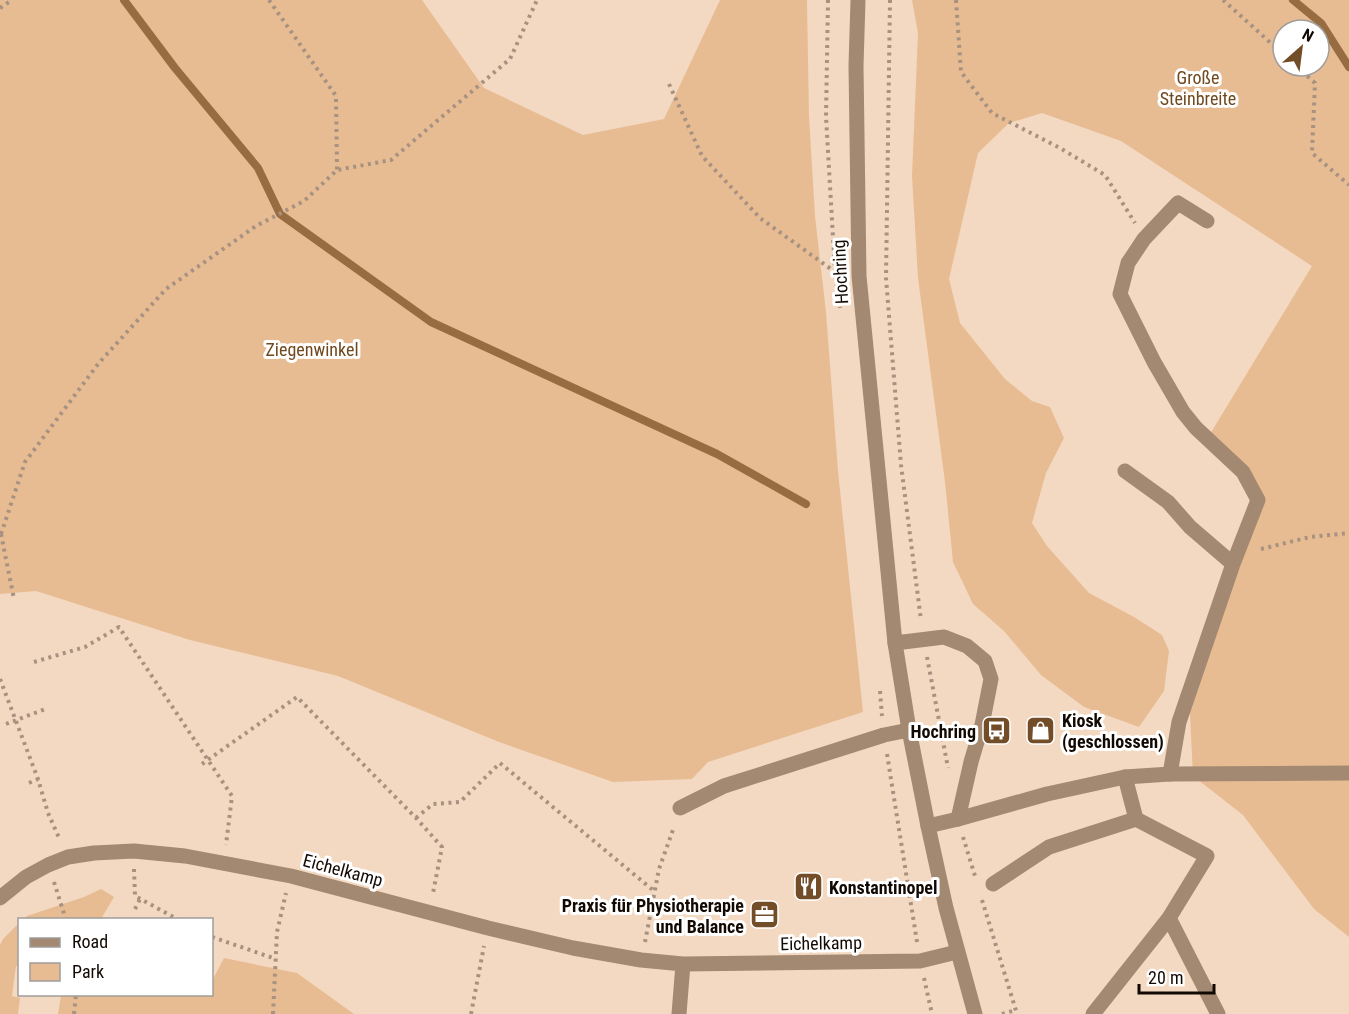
<svg xmlns="http://www.w3.org/2000/svg" width="1349" height="1014" font-family="'Roboto Condensed',sans-serif">
<style>
.green{fill:#e8bc93;fill-rule:evenodd}
.lines{fill:none;stroke-linecap:round;stroke-linejoin:round}
.stream{stroke:#986c41;stroke-width:8}
.path{stroke:#a79281;stroke-width:4;stroke-dasharray:3 4.5;stroke-linecap:butt}
.service{stroke:#a38971;stroke-width:15}
.minor{stroke:#a38971;stroke-width:15}
.tertiary{stroke:#a38971;stroke-width:15}
.labels{text-anchor:middle;dominant-baseline:central;stroke-width:6;stroke-linejoin:round;paint-order:stroke}
.park-label{font-size:18px;fill:#70481d;stroke:#fff}
.street-label{font-size:18px;fill:#120903;stroke:#fff}
.poi-label{font-size:18px;font-weight:bold;fill:#120903;stroke:#fff;text-anchor:start}
</style>
<rect width="100%" height="100%" fill="#f3d9c1"/>
<path class="green" d="M 0,0 L 422,0 L 484,88 L 583,135 L 664,119 L 720,0 L 807,0 L 809,116 L 815,216 L 826,312 L 838,471 L 863,712 L 708,762 L 692,779 L 613,782 L 499,742 L 338,676 L 190,640 L 36,591 L 0,594 Z
M 912,0 L 1349,0 L 1349,937 L 1314,909 L 1243,815 L 1193,776 L 1189,694 L 1258,501 L 1207,439 L 1312,266 L 1121,141 L 1042,113 L 1009,123 L 978,153 L 949,279 L 960,323 L 1005,379 L 1032,401 L 1050,407 L 1064,438 L 1046,473 L 1032,523 L 1047,546 L 1089,593 L 1134,617 L 1162,635 L 1169,651 L 1164,691 L 1139,727 L 1084,707 L 1041,675 L 1004,631 L 973,604 L 953,562 L 945,482 L 918,278 L 912,176 L 918,33 ZM 1283,30 L 1319,30 L 1319,66 L 1283,66 Z
M 101,889 L 114,897 L 101,919 L 23,919 L 27,916 L 84,897 Z
M 19,923 L 19,966 L 16,966 L 12,996 L 20,998 L 18,1014 L 0,1014 L 0,945 L 3,939 Z
M 224,958 L 297,973 L 354,1014 L 58,1014 L 61,996 L 56,995 L 212,994 L 212,981 Z"/>
<g class="lines">
<path class="stream" d="M 124,0 L 175,68 L 258,168 L 280,214 L 431,322 L 717,454 L 806,504
M 1293,0 L 1321,23 L 1349,67"/>
<path class="path" d="M 269,0 L 336,96 L 337,170
M 828,0 L 826,117 L 835,272 L 840,308
M 890,0 L 886,278 L 901,465 L 921,620
M 956,0 L 961,72 L 992,113 L 1060,148 L 1105,175 L 1135,223
M 1223,0 L 1283,54
M 0,8 L 12,0
M 1296,66 L 1315,83 L 1312,153 L 1349,185
M 669,84 L 702,156 L 760,218 L 835,272
M 1,534 L 25,462 L 98,364 L 166,289 L 256,226 L 304,201 L 337,170 L 391,160 L 510,59 L 537,0
M 1,534 L 14,599
M 1261,549 L 1310,537 L 1349,533
M 927,657 L 948,768
M 34,662 L 85,647 L 119,627 L 232,796 L 226,845
M 0,679 L 38,779 L 48,813 L 60,840
M 880,691 L 882,716
M 6,724 L 48,708
M 887,754 L 917,942
M 202,764 L 297,697 L 416,818 L 442,847 L 433,893
M 29,783 L 38,779
M 416,818 L 433,804 L 460,802 L 500,763 L 654,891
M 963,837 L 975,876
M 134,869 L 135,896 L 179,920
M 54,882 L 66,920
M 982,900 L 1017,1014
M 135,909 L 140,899
M 212,937 L 276,959
M 645,942 L 659,869 L 674,827
M 924,978 L 932,1014
M 74,1014 L 76,994
M 273,1014 L 277,932 L 286,893
M 471,1014 L 484,946
M 1002,1014 L 1016,1010"/>
<path class="service" d="M 1125,471 L 1168,502 L 1190,527 L 1233,564
M 895,643 L 944,637 L 967,646 L 985,661 L 991,679 L 982,725 L 971,762 L 958,819
M 1170,774 L 1179,722 L 1233,564 L 1258,500 L 1243,472 L 1196,428 L 1183,412 L 1154,362 L 1120,294 L 1128,263 L 1144,239 L 1178,203 L 1207,221
M 680,808 L 724,786 L 884,735 L 909,730
M 993,884 L 1049,847 L 1136,819 L 1125,777
M 1169,918 L 1218,1014
M 1093,1014 L 1169,918 L 1207,856 L 1136,819"/>
<path class="minor" d="M 928,826 L 958,819 L 1047,794 L 1125,777 L 1170,774 L 1349,773
M 0,898 L 26,877 L 48,865 L 68,857 L 94,853 L 134,851 L 185,856 L 291,876 L 488,928 L 573,948 L 641,960 L 683,964 L 920,961 L 957,952
M 679,1014 L 683,964"/>
<path class="tertiary" d="M 858,0 L 856,66 L 859,276 L 895,643 L 909,730 L 928,826 L 946,908 L 975,1014"/>
</g>
<defs>
<symbol id="shop-square" viewBox="-11 -11 22 22"><rect x="-9" y="-9" width="18" height="18" rx="4" fill="#724d28" stroke="#fff"/><path d="M-5-2.5h2.3a2.7 3.5 0 0 1 5.4 0H5L5.5 6h-11ZM-1.5-2.5h3a1.5 2.3 0 0 0-3 0Z" fill="#fff"/></symbol>
<symbol id="bus-square" viewBox="-11 -11 22 22"><rect x="-9" y="-9" width="18" height="18" rx="4" fill="#724d28" stroke="#fff"/><path d="M-5-6H5V4H4V6H2V4H-2V6H-4V4H-5ZM-3.5-4V0h7V-4ZM-3.5 1.2v1.5H-2V1.2ZM2 1.2v1.5H3.5V1.2Z" fill="#fff"/></symbol>
<symbol id="restaurant-square" viewBox="-11 -11 22 22"><rect x="-9" y="-9" width="18" height="18" rx="4" fill="#724d28" stroke="#fff"/><path d="M-5-6h1v4h1v-4h1v4h1v-4h1v5L-1.5 .5V6h-2V.5L-5-1ZM5-6V6H3V1.5H1.5Q1.5-4 5-6Z" fill="#fff"/></symbol>
<symbol id="office-square" viewBox="-11 -11 22 22"><rect x="-9" y="-9" width="18" height="18" rx="4" fill="#724d28" stroke="#fff"/><path d="M-6-3h4V-5.5h4V-3h4V5H-6ZM-1-4.5V-3h2v-1.5ZM-6 0V1H6V0Z" fill="#fff"/></symbol>
</defs>
<g fill-rule="evenodd">
<use href="#shop-square" x="1024" y="714" width="33" height="33"/>
<use href="#bus-square" x="980" y="714" width="33" height="33"/>
<use href="#restaurant-square" x="792" y="870" width="33" height="33"/>
<use href="#office-square" x="748" y="898" width="33" height="33"/>
</g>
<g class="labels">
<g class="park-label">
<text x="1198" y="77">Große<tspan x="1198" dy="21">Steinbreite</tspan></text>
<text x="312" y="349">Ziegenwinkel</text>
</g>
<g class="street-label">
<text transform="translate(840 272) rotate(-93)">Hochring</text>
<text transform="translate(343 870) rotate(15)">Eichelkamp</text>
<text transform="translate(821 943) rotate(-1)">Eichelkamp</text>
</g>
<g class="poi-label">
<text x="1062" y="720">Kiosk<tspan x="1062" dy="21">(geschlossen)</tspan></text>
<text x="976" y="731" text-anchor="end">Hochring</text>
<text x="829" y="887">Konstantinopel</text>
<text x="744" y="905" text-anchor="end">Praxis für Physiotherapie<tspan x="744" dy="21">und Balance</tspan></text>
</g>
</g>
<rect x="18" y="918" width="195" height="78" fill="#ffffff" stroke="#a09d9a" stroke-width="1.5"/>
<rect x="30" y="938" width="30" height="9" fill="#a38971" stroke="#a09d9a" stroke-width="1.5"/>
<text x="72" y="948" font-size="18" fill="#120903">Road</text>
<rect x="30" y="963" width="30" height="18" fill="#e8bc93" stroke="#a09d9a" stroke-width="1.5"/>
<text x="72" y="978" font-size="18" fill="#120903">Park</text>
<g transform="translate(1301 48) rotate(28)"><circle r="28" fill="#ffffff" stroke="#a09d9a" stroke-width="1.5"/>
<path d="M0-4.5L10 22L0 15L-10 22Z" fill="#724d28"/>
<text y="-9" font-size="16" font-weight="bold" text-anchor="middle" fill="#120903">N</text>
</g>
<path d="M1139 984v9h75v-9" fill="none" stroke="#120903" stroke-width="3"/>
<text x="1148" y="984" font-size="18" fill="#120903" stroke="#ffffff" stroke-width="4.5" paint-order="stroke">20 m</text>
</svg>
